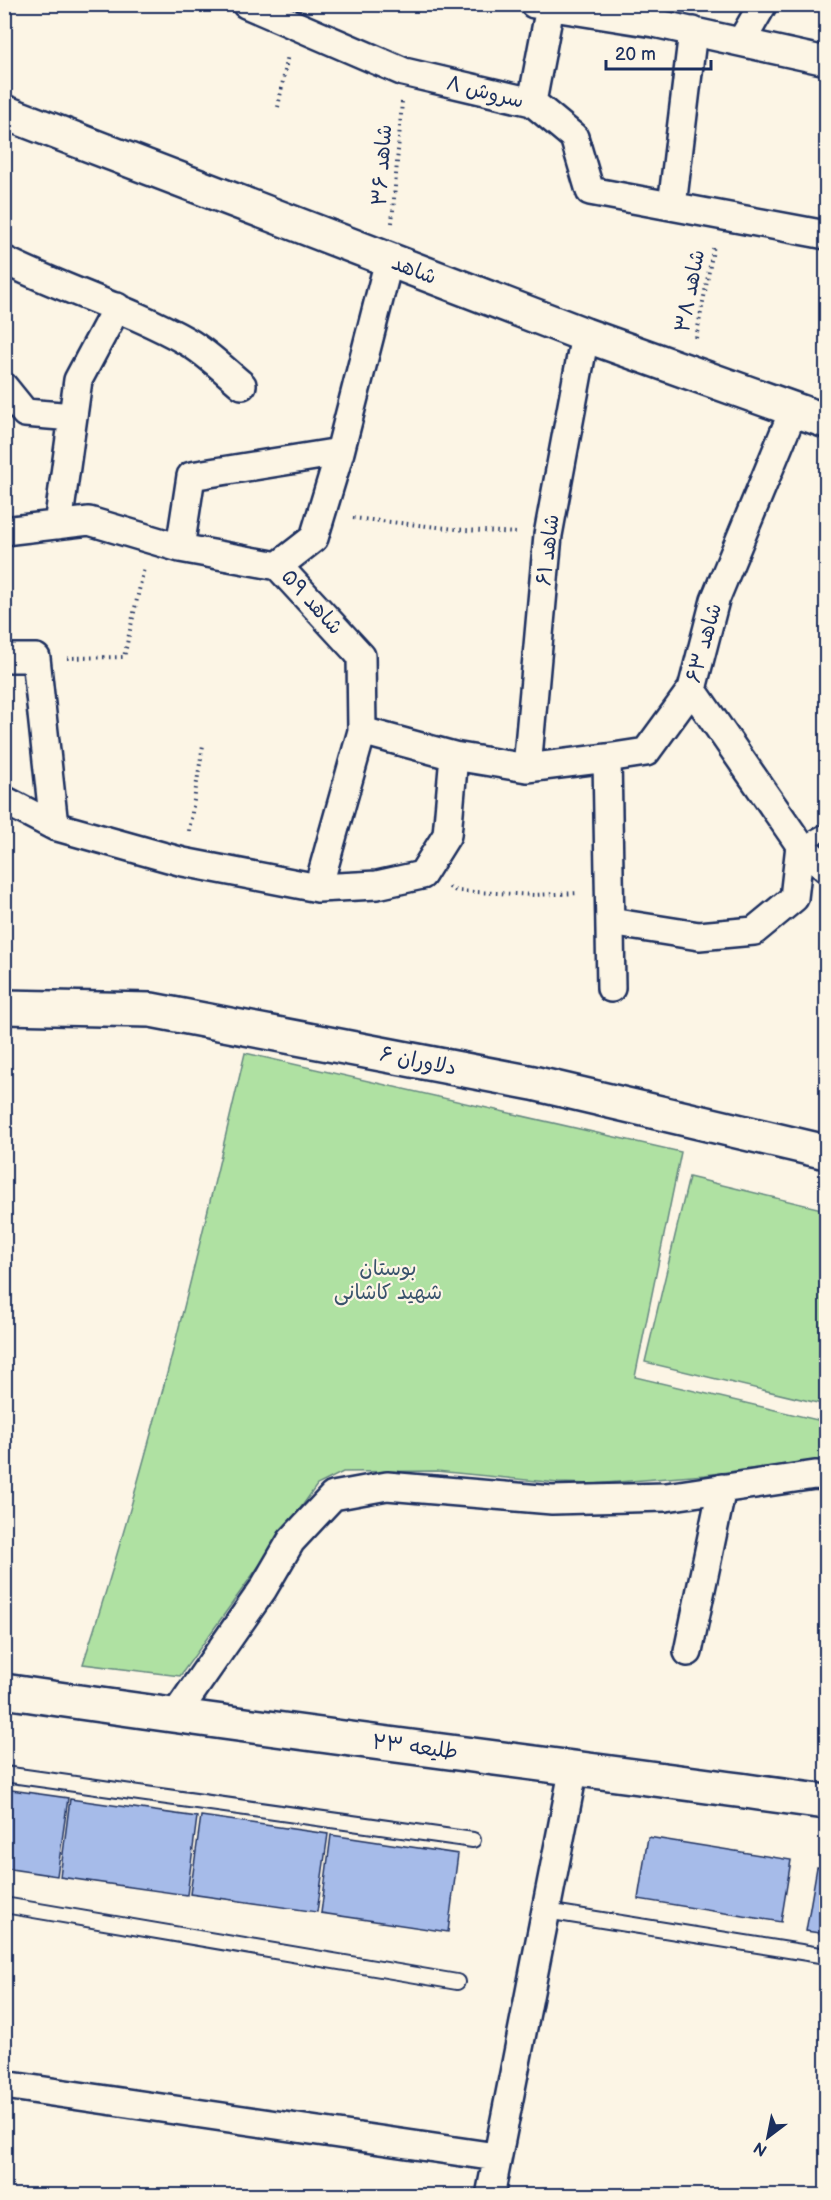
<svg xmlns="http://www.w3.org/2000/svg" width="831" height="2200" font-family="'Balsamiq Sans','Playpen Sans Arabic',sans-serif">
<style>
.green{fill:#afe1a2;stroke:#658880;stroke-width:1.5}
.building{fill:#a6bbe9;stroke:#1b2f5e;stroke-width:1.5}
.lines{fill:none;stroke-linecap:round;stroke-linejoin:round}
.lane-casing{stroke:#1b2f5e;stroke-width:18}
.street-casing{stroke:#1b2f5e;stroke-width:32}
.secondary-casing{stroke:#1b2f5e;stroke-width:38}
.path{stroke:#1b2f5e;stroke-width:4;stroke-dasharray:1.5 4.5;stroke-linecap:butt}
.lane{stroke:#fcf5e5;stroke-width:14}
.street{stroke:#fcf5e5;stroke-width:27}
.secondary{stroke:#fcf5e5;stroke-width:33}
.labels{text-anchor:middle;dominant-baseline:central;stroke-width:4.5;stroke-linejoin:round;paint-order:stroke}
.street-label{font-size:21px;fill:#1b2f5e;stroke:#fcf5e5}
.park-label{font-size:21px;fill:#39536c;stroke:#fcf5e5}
</style>
<rect width="100%" height="100%" fill="#fcf5e5"/>
<filter id="ink" filterUnits="userSpaceOnUse"><feTurbulence type="fractalNoise" baseFrequency=".0167" numOctaves="2"/><feDisplacementMap in="SourceGraphic" scale="12" xChannelSelector="R" yChannelSelector="G"/><feConvolveMatrix kernelMatrix="1 2 1 2 8 2 1 2 1" color-interpolation-filters="sRGB"/></filter>
<g filter="url(#ink)">
<path class="green" d="M 245,1053 L 681,1152 L 635,1377 L 826,1422 L 826,1459 L 705,1475 L 593,1484 L 558,1483 L 436,1471 L 343,1472 L 317,1485 L 180,1676 L 83,1664 C 148,1464 197,1259 245,1053 Z
M 689,1177 L 826,1210 L 826,1405 L 645,1362 Z"/>
<path class="building" d="M 4,1789 L 68,1798 L 57,1876 L 4,1868 Z
M 70,1799 L 197,1817 L 187,1895 L 60,1877 Z
M 201,1816 L 328,1834 L 317,1912 L 190,1894 Z
M 331,1835 L 458,1854 L 448,1932 L 321,1913 Z
M 648,1837 L 791,1860 L 781,1922 L 638,1899 Z
M 817,1867 L 826,1868 L 826,1934 L 806,1931 Z"/>
<g class="lines">
<defs>
<path id="lane" d="M 800,845 L 826,831
M 4,1774 L 473,1840
M 4,1905 L 457,1982
M 546,1911 L 826,1956"/>
<path id="street" d="M 246,4 L 404,72 L 532,102 L 574,137 L 590,191 L 826,235
M 534,4 L 654,23 L 826,61
M 741,42 L 763,4
M 532,102 L 550,7
M 672,206 L 693,31
M 4,260 C 64,290 130,309 188,342 C 207,353 225,371 242,385
M 4,387 L 25,413 L 73,417
M 58,525 L 78,380 L 117,307
M 4,531 L 89,521 L 180,548 L 278,566
M 180,548 L 191,476 L 340,452
M 9,658 L 36,658 L 54,826
M 362,731 L 454,756 L 527,768 L 607,758
M 527,768 L 548,535 L 585,335
M 4,800 L 54,826 L 183,862 L 318,888 L 377,885 L 422,875 L 447,835 L 454,756
M 800,845 L 826,868
M 318,888 L 362,731 L 361,656 L 278,566 L 314,538 L 340,452 L 389,260
M 610,922 L 699,936 L 754,931 L 794,898 L 800,845 L 692,689
M 611,988 L 607,758 L 646,752 L 692,689 L 715,600 L 794,409
M 688,1652 L 722,1488
M 174,1717 L 263,1589 L 291,1541 L 333,1496 L 387,1486 L 552,1500 L 666,1497 L 815,1475 L 826,1476
M 4,2085 L 496,2157
M 490,2196 L 574,1767"/>
<path id="secondary" d="M 4,112 L 585,335 L 826,421
M 4,1007 L 151,1010 L 533,1083 L 826,1152
M 4,1691 C 278,1732 553,1764 826,1802"/>
</defs>
<use href="#lane" class="lane-casing"/>
<use href="#street" class="street-casing"/>
<use href="#secondary" class="secondary-casing"/>
<path class="path" d="M 278,107 L 288,55
M 392,223 L 402,102
M 696,338 L 714,245
M 353,518 L 465,530 L 518,533
M 67,658 L 124,657 L 144,568
M 189,831 L 203,745
M 449,887 L 456,891 L 535,895 L 579,893"/>
<use href="#lane" class="lane"/>
<use href="#street" class="street"/>
<use href="#secondary" class="secondary"/>
</g>
</g>
<g class="labels">
<g class="street-label">
<text transform="translate(485 92) rotate(14)">سروش ۸</text>
<text transform="translate(382 165) rotate(-86)">شاهد ۳۶</text>
<text transform="translate(414 270) rotate(21)">شاهد</text>
<text transform="translate(690 291) rotate(-79)">شاهد ۳۸</text>
<text transform="translate(548 550) rotate(-83)">شاهد ۶۱</text>
<text transform="translate(312 602) rotate(48)">شاهد ۵۹</text>
<text transform="translate(704 643) rotate(-74)">شاهد ۶۳</text>
<text transform="translate(418 1061) rotate(11)">دلاوران ۶</text>
<text transform="translate(415 1747) rotate(7)">طلیعه ۲۳</text>
</g>
<g class="park-label">
<text x="388" y="1268">بوستان<tspan x="388" dy="24">شهید کاشانی</tspan></text>
</g>
</g>
<rect width="831" height="2200" fill="none" stroke="#fcf5e5" stroke-width="24"/>
<rect x="12" y="12" width="807" height="2176" fill="none" stroke="#1b2f5e" stroke-width="2" filter="url(#ink)"/>
<g transform="translate(768 2137) rotate(212)" stroke="#fcf5e5" stroke-width="4.5" paint-order="stroke">
<path d="M0-4.5L10 22L0 15L-10 22Z" fill="#1b2f5e"/>
<text y="-9" font-size="16" font-weight="bold" text-anchor="middle" fill="#1b2f5e">N</text>
</g>
<path d="M606 60v9h105v-9" fill="none" stroke="#1b2f5e" stroke-width="3"/>
<text x="615" y="60" font-size="18" fill="#1b2f5e" stroke="#fcf5e5" stroke-width="4.5" paint-order="stroke">20 m</text>
</svg>
